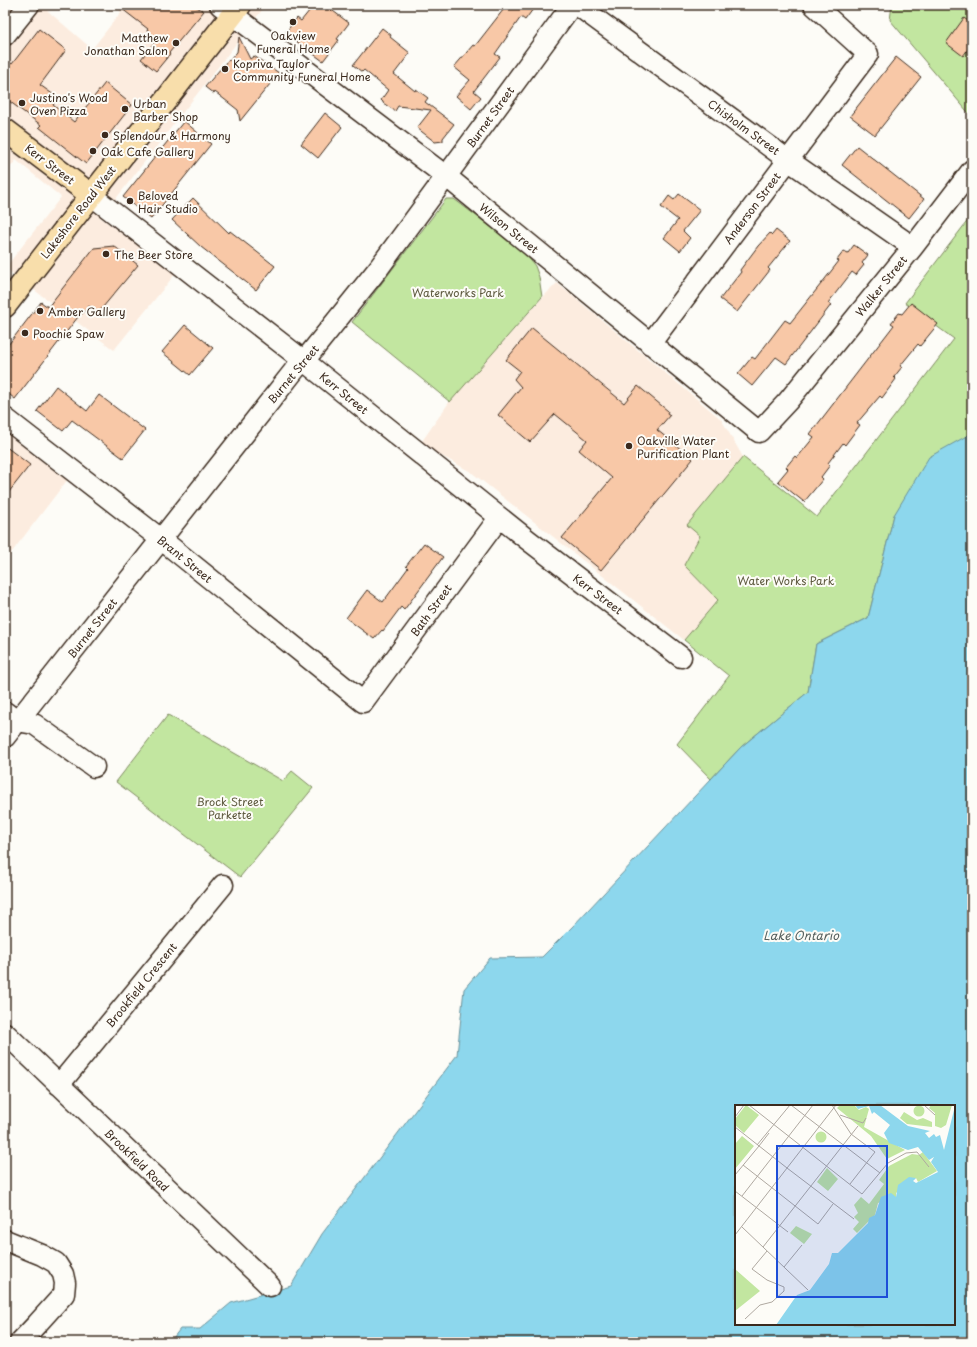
<svg xmlns="http://www.w3.org/2000/svg" width="977" height="1347" font-family="'Playpen Sans',sans-serif">
<style>
.built{fill:#fcecdf}
.green{fill:#c2e6a0;stroke:#7e885f}
.water{fill:#8dd7ed;stroke:#6c929a;fill-rule:evenodd}
.building{fill:#f8c8a7;stroke:#3b2a1e}
.lines{fill:none;stroke-linecap:round;stroke-linejoin:round}
.minor-casing{stroke:#3b2a1e;stroke-width:23}
.major-casing{stroke:#3b2a1e;stroke-width:25}
.minor{stroke:#fdfcf7;stroke-width:20}
.major{stroke:#f8deab;stroke-width:22}
.poi-dot{fill:#3b2a1e;stroke:#fdfcf7;stroke-width:1.5}
.labels{text-anchor:middle;dominant-baseline:central;stroke-width:4;stroke-linejoin:round;paint-order:stroke}
.poi-label{font-size:11px;fill:#3b2a1e;stroke:#fdfcf7;text-anchor:start}
.street-label{font-size:11px;fill:#3b2a1e;stroke:#fdfcf7}
.park-label{font-size:11px;fill:#5d593e;stroke:#fdfcf7}
.water-label{font-size:12px;font-style:italic;fill:#545e5c;stroke:#fdfcf7}
.inset-road{fill:none;stroke:#afa8a0;stroke-width:1}
.view{fill:#1d4ed8;fill-opacity:0.15;stroke:#1d4ed8;stroke-width:2}
.inset-edge{fill:none;stroke:#3b2a1e;stroke-width:2}
</style>
<rect width="100%" height="100%" fill="#fdfcf7"/>
<filter id="ink" filterUnits="userSpaceOnUse"><feTurbulence type="fractalNoise" baseFrequency=".025" numOctaves="2"/><feDisplacementMap in="SourceGraphic" scale="8" xChannelSelector="R" yChannelSelector="G"/><feConvolveMatrix kernelMatrix="1 2 1 2 8 2 1 2 1" color-interpolation-filters="sRGB"/></filter>
<g filter="url(#ink)">
<path class="built" d="M 5,5 L 43,5 L 42,6 L 92,49 L 121,12 L 114,5 L 266,5 L 101,218 L 176,273 L 114,350 L 5,268 L 61,197 L 16,160 L 5,174 Z
M 557,283 L 721,419 L 743,457 L 687,525 L 700,536 L 684,565 L 718,600 L 684,640 L 471,472 L 420,444 L 450,401 L 542,298 Z
M 5,431 L 68,479 L 5,561 Z"/>
<path class="green" d="M 892,5 L 972,5 L 972,117 L 890,20 Z
M 446,199 L 454,199 L 524,252 L 535,266 L 539,277 L 542,297 L 450,402 L 352,322 Z
M 972,215 L 972,433 L 894,515 L 868,618 L 816,644 L 808,692 L 741,747 L 711,779 L 677,744 L 729,676 L 684,640 L 718,600 L 684,565 L 700,536 L 687,525 L 743,457 L 817,517 L 954,339 L 905,303 Z
M 168,715 L 283,781 L 292,771 L 313,788 L 240,877 L 116,782 Z"/>
<path class="water" d="M 972,433 L 972,1342 L 170,1342 L 180,1329 L 200,1329 L 231,1303 L 291,1286 L 322,1234 L 457,1055 L 464,989 L 490,958 L 542,957 L 573,926 L 741,747 L 808,692 L 816,644 L 868,618 L 894,515 L 929,457 ZM 736,1106 L 954,1106 L 954,1324 L 736,1324 Z"/>
<path class="building" d="M 117,5 L 193,5 L 204,11 L 169,53 L 170,54 L 156,71 L 141,59 L 157,39 L 147,31 L 148,29 Z
M 314,5 L 325,5 L 349,23 L 337,39 L 339,40 L 323,61 L 285,33 L 297,18 L 301,21 Z
M 507,5 L 536,5 L 525,20 L 521,17 L 495,54 L 500,57 L 474,91 L 481,97 L 471,109 L 456,96 L 470,80 L 454,67 L 473,45 L 475,46 Z
M 964,18 L 972,24 L 972,44 L 963,56 L 946,43 Z
M 382,28 L 391,35 L 390,37 L 410,53 L 394,74 L 415,91 L 416,89 L 428,98 L 425,102 L 454,124 L 443,138 L 443,141 L 435,142 L 417,128 L 431,110 L 398,106 L 395,111 L 383,103 L 383,102 L 381,100 L 388,90 L 364,70 L 362,72 L 353,65 Z
M 39,29 L 66,50 L 40,85 L 58,98 L 53,105 L 74,122 L 105,83 L 132,105 L 86,164 L 39,127 L 41,125 L 5,98 L 5,59 L 12,64 Z
M 239,37 L 250,59 L 254,56 L 279,73 L 240,121 L 238,110 L 215,92 L 214,94 L 205,87 L 227,61 L 230,60 L 237,52 Z
M 896,57 L 921,77 L 875,135 L 850,116 Z
M 325,113 L 342,127 L 318,158 L 301,144 Z
M 184,121 L 211,144 L 151,219 L 123,197 Z
M 857,146 L 924,199 L 909,218 L 842,165 Z
M 679,194 L 700,210 L 683,231 L 690,238 L 680,251 L 664,238 L 678,220 L 661,207 L 669,196 L 674,200 Z
M 193,198 L 229,233 L 230,231 L 275,266 L 256,290 L 201,247 L 172,220 Z
M 776,230 L 790,241 L 768,268 L 770,270 L 737,312 L 720,299 L 741,272 L 740,270 L 758,246 L 770,233 L 772,235 Z
M 854,245 L 868,255 L 862,263 L 864,265 L 856,275 L 852,272 L 828,303 L 831,305 L 786,364 L 776,357 L 752,386 L 738,374 L 752,357 L 755,359 L 785,320 L 790,323 L 825,279 L 839,261 L 837,260 L 844,251 L 848,253 Z
M 114,246 L 138,265 L 98,313 L 89,306 L 82,314 L 81,313 L 15,399 L 5,391 L 5,349 L 41,302 L 48,307 L 94,248 Z
M 911,303 L 938,324 L 920,346 L 918,344 L 900,366 L 902,367 L 894,377 L 896,379 L 882,398 L 880,396 L 857,423 L 860,425 L 845,445 L 843,443 L 828,463 L 830,465 L 821,477 L 823,479 L 804,502 L 778,481 L 788,469 L 786,467 L 795,456 L 797,458 L 814,437 L 810,434 L 894,325 L 891,323 L 899,313 L 902,314 Z
M 185,325 L 213,348 L 190,375 L 162,352 Z
M 532,328 L 624,403 L 638,386 L 668,411 L 667,413 L 670,415 L 657,430 L 693,459 L 601,570 L 562,538 L 612,478 L 579,450 L 587,440 L 555,414 L 530,442 L 498,415 L 521,387 L 514,379 L 520,371 L 506,360 Z
M 56,386 L 87,411 L 99,395 L 145,430 L 123,458 L 72,420 L 63,431 L 37,411 Z
M 5,446 L 30,465 L 5,497 Z
M 424,543 L 443,557 L 404,610 L 401,607 L 383,631 L 382,630 L 374,639 L 346,618 L 367,590 L 383,602 L 408,568 L 406,566 Z"/>
<g class="lines">
<defs>
<path id="minor" d="M 220,5 L 447,177 L 759,432 L 788,401 L 913,247 L 972,170
M 577,5 L 788,160 L 913,247
M 5,35 L 29,5
M 91,195 L 304,361 L 528,540 L 681,657
M 650,344 L 868,54 L 814,5
M 5,418 L 162,540 L 363,702 L 499,518
M 5,712 L 17,721 L 34,724 L 94,767
M 5,737 L 297,367 L 304,361 L 378,269 L 572,5
M 5,1033 L 270,1286
M 59,1085 L 223,885
M 5,1240 L 42,1255 L 56,1263 L 63,1274 L 65,1283 L 64,1294 L 37,1324 L 20,1342"/>
<path id="major" d="M 5,130 L 91,195
M 5,306 L 240,5"/>
</defs>
<use href="#minor" class="minor-casing"/>
<use href="#major" class="major-casing"/>
<use href="#minor" class="minor"/>
<use href="#major" class="major"/>
</g>
</g>
<g class="poi-dot">
<circle cx="293" cy="22" r="4"/>
<circle cx="176" cy="43" r="4"/>
<circle cx="225" cy="69" r="4"/>
<circle cx="22" cy="103" r="4"/>
<circle cx="125" cy="109" r="4"/>
<circle cx="105" cy="135" r="4"/>
<circle cx="93" cy="151" r="4"/>
<circle cx="130" cy="201" r="4"/>
<circle cx="106" cy="254" r="4"/>
<circle cx="40" cy="311" r="4"/>
<circle cx="25" cy="333" r="4"/>
<circle cx="629" cy="446" r="4"/>
</g>
<g class="labels">
<g class="poi-label">
<text x="293" y="35" text-anchor="middle">Oakview<tspan x="293" dy="13">Funeral Home</tspan></text>
<text x="168" y="37" text-anchor="end">Matthew<tspan x="168" dy="13">Jonathan Salon</tspan></text>
<text x="233" y="63">Kopriva Taylor<tspan x="233" dy="13">Community Funeral Home</tspan></text>
<text x="30" y="97">Justino's Wood<tspan x="30" dy="13">Oven Pizza</tspan></text>
<text x="133" y="103">Urban<tspan x="133" dy="13">Barber Shop</tspan></text>
<text x="113" y="135">Splendour &amp; Harmony</text>
<text x="101" y="151">Oak Cafe Gallery</text>
<text x="138" y="195">Beloved<tspan x="138" dy="13">Hair Studio</tspan></text>
<text x="114" y="254">The Beer Store</text>
<text x="48" y="311">Amber Gallery</text>
<text x="33" y="333">Poochie Spaw</text>
<text x="637" y="440">Oakville Water<tspan x="637" dy="13">Purification Plant</tspan></text>
</g>
<g class="street-label">
<text transform="translate(490 117) rotate(-54)">Burnet Street</text>
<text transform="translate(744 127) rotate(36)">Chisholm Street</text>
<text transform="translate(50 164) rotate(37)">Kerr Street</text>
<text transform="translate(752 208) rotate(-53)">Anderson Street</text>
<text transform="translate(78 212) rotate(-52)">Lakeshore Road West</text>
<text transform="translate(509 228) rotate(39)">Wilson Street</text>
<text transform="translate(881 286) rotate(-51)">Walker Street</text>
<text transform="translate(293 374) rotate(-50)">Burnet Street</text>
<text transform="translate(344 393) rotate(39)">Kerr Street</text>
<text transform="translate(185 559) rotate(39)">Brant Street</text>
<text transform="translate(598 594) rotate(37)">Kerr Street</text>
<text transform="translate(431 610) rotate(-54)">Bath Street</text>
<text transform="translate(92 628) rotate(-52)">Burnet Street</text>
<text transform="translate(141 985) rotate(-51)">Brookfield Crescent</text>
<text transform="translate(137 1160) rotate(44)">Brookfield Road</text>
</g>
<g class="park-label">
<text x="458" y="292">Waterworks Park</text>
<text x="786" y="580">Water Works Park</text>
<text x="230" y="801">Brock Street<tspan x="230" dy="13">Parkette</tspan></text>
</g>
<g class="water-label">
<text x="801" y="935">Lake Ontario</text>
</g>
</g>
<g transform="translate(735 1105)">
<rect width="220" height="220" fill="#fdfcf7"/>
<path d="M 11,0 L 24,10 L 9,28 L 0,20 L 0,14 ZM 105,0 L 119,0 L 124,5 L 131,2 L 134,4 L 129,22 L 170,45 L 152,54 L 136,31 L 102,3 ZM 196,0 L 217,0 L 211,20 L 206,23 L 200,21 L 200,8 L 194,3 ZM178.5 6a5.5 5.5 0 1 1 11 0a5.5 5.5 0 1 1-11 0ZM 169,7 L 182,15 L 188,13 L 197,17 L 197,22 L 172,19 L 165,13 ZM80.5 32a5.5 5.5 0 1 1 11 0a5.5 5.5 0 1 1-11 0ZM 7,31 L 19,41 L 0,64 L 0,39 ZM 188,47 L 202,66 L 183,77 L 181,73 L 161,88 L 161,92 L 143,98 L 140,110 L 122,128 L 118,124 L 124,117 L 119,112 L 123,108 L 119,100 L 126,92 L 134,99 L 149,79 L 144,75 L 154,61 L 177,49 L 184,50 ZM 92,63 L 103,74 L 93,86 L 82,77 ZM 61,121 L 77,129 L 69,139 L 55,128 ZM 0,164 L 25,186 L 0,206 Z" fill="#c2e6a0"/>
<path d="M 120,0 L 145,0 L 173,21 L 195,26 L 190,28 L 194,33 L 199,29 L 201,32 L 205,30 L 209,45 L 220,1 L 220,220 L 41,220 L 62,190 L 75,185 L 94,159 L 97,148 L 103,148 L 133,118 L 134,113 L 140,110 L 146,92 L 156,88 L 161,92 L 163,80 L 174,72 L 181,73 L 178,76 L 181,78 L 203,67 L 196,57 L 199,52 L 194,55 L 183,42 L 173,45 L 154,38 L 149,28 L 155,20 L 139,7 L 137,9 L 134,1 L 123,4 Z" fill="#8dd7ed"/>
<path class="inset-road" d="M 14,0 L 127,89 L 153,58 L 171,48 L 182,47 L 194,62M 56,0 L 145,68M 97,0 L 116,29 L 140,47 L 115,79M 189,0 L 200,10M 105,10 L 128,18 L 131,13M 0,12 L 9,0M 0,22 L 52,63M 22,40 L 55,0M 24,41 L 34,28M 8,60 L 83,119 L 98,99M 52,63 L 119,114M 0,70 L 24,41M 0,86 L 53,127M 7,91 L 78,0M 7,122 L 73,185M 0,130 L 101,0M 28,142 L 123,21M 49,162 L 67,140M 10,214 L 25,200 L 37,197 L 49,186 L 49,182 L 32,175 L 17,164 L 32,146"/>
<path class="view" d="M 42,41 L 152,41 L 152,192 L 42,192 Z"/>
<rect width="220" height="220" class="inset-edge"/>
</g>
<rect width="977" height="1347" fill="none" stroke="#fdfcf7" stroke-width="20"/>
<rect x="10" y="10" width="957" height="1327" fill="none" stroke="#3b2a1e" stroke-width="1.5" filter="url(#ink)"/>
</svg>
